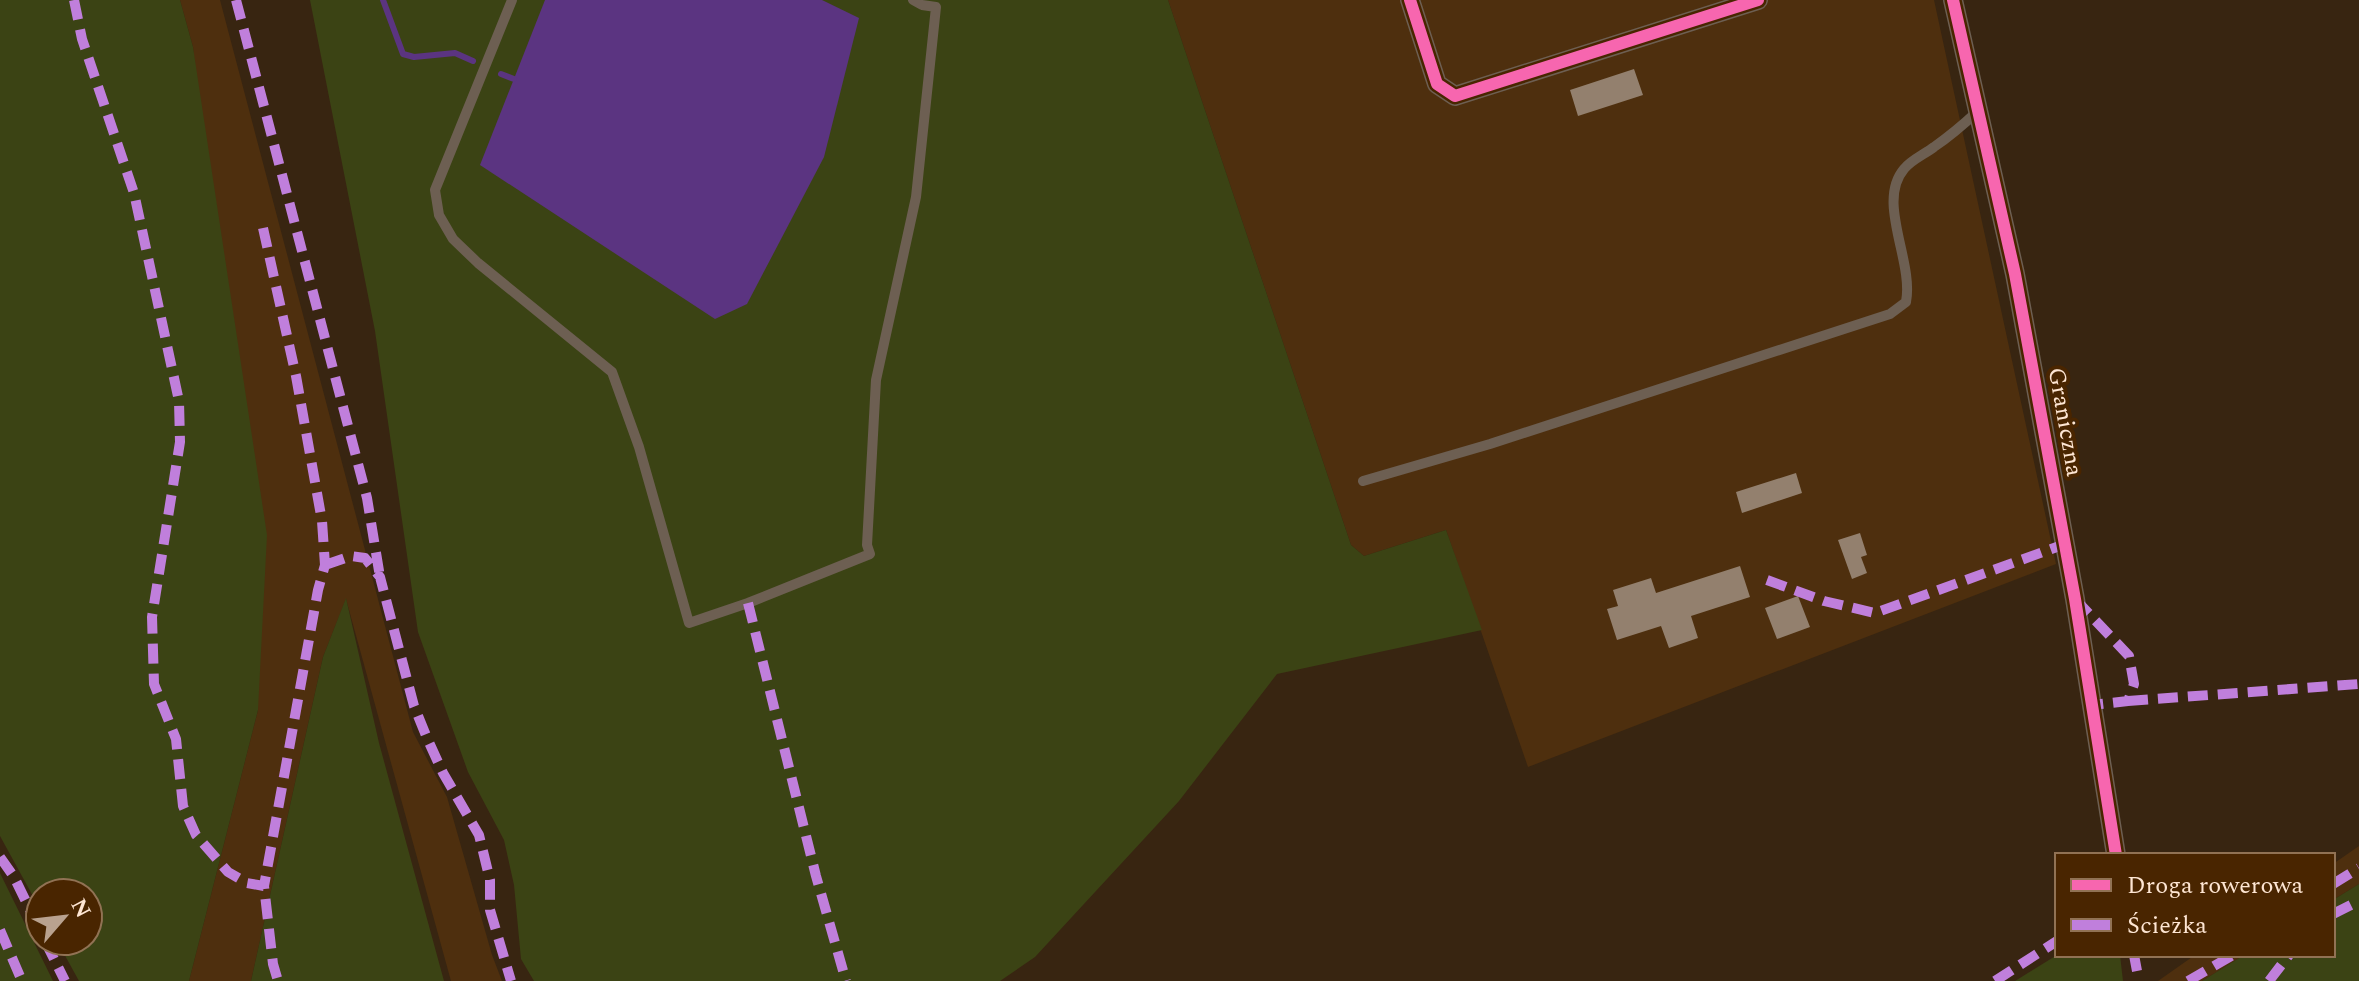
<svg xmlns="http://www.w3.org/2000/svg" width="2359" height="981" font-family="Spectral,serif">
<style>
.built{fill:#4e2f0e}
.green{fill:#3b4314}
.water{fill:#5b3481}
.lines{fill:none;stroke-linecap:round;stroke-linejoin:round}
.stream{stroke:#5b3481;stroke-width:6}
.building{fill:#93806e}
.service{stroke:#6d5f52;stroke-width:10}
.minor{stroke:#6d5f52;stroke-width:20}
.quiet{stroke:#c07fdc;stroke-width:10;stroke-dasharray:20 10;stroke-linecap:butt}
.cycleway-casing{stroke:#492500;stroke-width:17}
.cycleway{stroke:#f766af;stroke-width:12}
.labels{text-anchor:middle;dominant-baseline:central;stroke-width:8;stroke-linejoin:round;paint-order:stroke}
.street-label{font-size:24px;fill:#fee6d3;stroke:#492500}
</style>
<rect width="100%" height="100%" fill="#382511"/>
<path class="built" d="M 180,0 L 220,0 L 413,732 L 447,797 L 492,955 L 502,981 L 451,981 L 346,599 L 323,657 L 251,981 L 189,981 L 258,710 L 193,47 Z
M 1168,0 L 1934,0 L 2056,564 L 1528,767 L 1446,530 L 1364,556 L 1351,545 Z
M 2359,846 L 2359,884 L 2333,900 L 2333,864 Z
M 2195,955 L 2244,955 L 2202,981 L 2158,981 Z"/>
<path class="green" d="M 0,0 L 180,0 L 193,47 L 267,535 L 258,710 L 189,981 L 79,981 L 57,941 L 88,941 L 88,893 L 40,893 L 40,909 L 0,836 Z
M 310,0 L 1168,0 L 1351,545 L 1364,556 L 1446,530 L 1482,630 L 1277,674 L 1179,801 L 1035,957 L 1000,981 L 534,981 L 521,959 L 514,885 L 504,840 L 468,772 L 418,632 L 375,331 Z
M 346,598 L 379,743 L 444,981 L 251,981 L 323,657 Z
M 0,873 L 53,981 L 0,981 Z
M 2359,884 L 2359,981 L 2202,981 L 2244,955 L 2333,955 L 2333,900 Z
M 2057,955 L 2120,955 L 2123,981 L 2015,981 Z"/>
<path class="water" d="M 545,0 L 822,0 L 859,18 L 824,157 L 747,304 L 715,319 L 480,165 Z"/>
<g class="lines">
<path class="stream" d="M 383,0 L 403,54 L 414,57 L 455,53 L 473,61
M 501,74 L 514,79"/>
</g>
<path class="building" d="M 1634,69 L 1643,95 L 1578,116 L 1570,90 Z
M 1796,473 L 1802,493 L 1742,513 L 1736,492 Z
M 1860,533 L 1867,555 L 1861,557 L 1867,573 L 1852,579 L 1838,540 Z
M 1740,566 L 1750,597 L 1691,616 L 1698,638 L 1669,648 L 1661,626 L 1617,640 L 1607,609 L 1618,606 L 1613,590 L 1651,578 L 1656,593 Z
M 1798,596 L 1810,627 L 1777,639 L 1765,608 Z"/>
<g class="lines">
<path class="service" d="M 512,0 L 435,190 L 439,215 L 453,239 L 478,263 L 612,372 L 639,447 L 689,623 L 748,603 L 870,554 L 867,545 L 876,380 L 916,197 L 936,7 L 922,5 L 913,0
M 1363,481 L 1490,444 L 1890,314 L 1906,302 C 1914,261 1876,202 1904,169 C 1911,160 1925,154 1934,147 C 1950,136 1964,124 1978,111"/>
<path class="minor" d="M 1410,0 L 1437,84 L 1455,96 L 1758,0
M 1953,0 L 2015,274 L 2075,599 L 2116,855"/>
<path class="quiet" d="M 74,0 L 82,39 L 134,193 L 179,401 L 180,442 L 152,617 L 154,684 L 176,739 L 183,806 L 196,835 L 228,872 L 247,883 L 264,886 L 273,964 L 278,981
M 236,0 L 367,498 L 380,577
M 263,228 L 296,376 L 322,521 L 325,565 L 318,590 L 264,886
M 325,565 L 351,556 L 365,558 L 380,577 L 414,706 L 427,738 L 443,773 L 479,835 L 490,880 L 490,910 L 511,981
M 1767,580 L 1824,601 L 1875,613 L 2065,544
M 2075,599 L 2129,656 L 2134,684 L 2128,701 L 2093,705
M 748,603 L 816,876 L 846,981
M 2128,701 L 2359,684
M 0,857 L 14,877 L 40,930
M 2333,884 L 2359,868
M 2333,914 L 2359,901
M 0,930 L 22,981
M 45,941 L 65,981
M 2134,955 L 2137,971
M 1995,981 L 2057,941
M 2188,981 L 2233,955
M 2269,981 L 2289,955"/>
<defs>
<path id="cycleway" d="M 1410,0 L 1437,84 L 1455,96 L 1758,0
M 1953,0 L 2015,274 L 2075,599 L 2116,855"/>
</defs>
<use href="#cycleway" class="cycleway-casing"/>
<use href="#cycleway" class="cycleway"/>
</g>
<g class="labels">
<g class="street-label">
<text transform="translate(2065 422) rotate(80)">Graniczna</text>
</g>
</g>
<rect x="2055" y="853" width="280" height="104" fill="#492500" stroke="#917254" stroke-width="2"/>
<rect x="2071" y="879" width="40" height="12" fill="#f766af" stroke="#917254" stroke-width="2"/>
<text x="2127" y="893" font-size="24" fill="#fee6d3">Droga rowerowa</text>
<rect x="2071" y="919" width="40" height="12" fill="#c07fdc" stroke="#917254" stroke-width="2"/>
<text x="2127" y="933" font-size="24" fill="#fee6d3">Ścieżka</text>
<g transform="translate(64 917) rotate(62)"><circle r="38" fill="#492500" stroke="#917254" stroke-width="2"/>
<path d="M0-6L14 30L0 20L-14 30Z" fill="#b9a28f"/>
<text y="-12" font-size="22" font-weight="bold" text-anchor="middle" fill="#fee6d3">N</text>
</g>
</svg>
